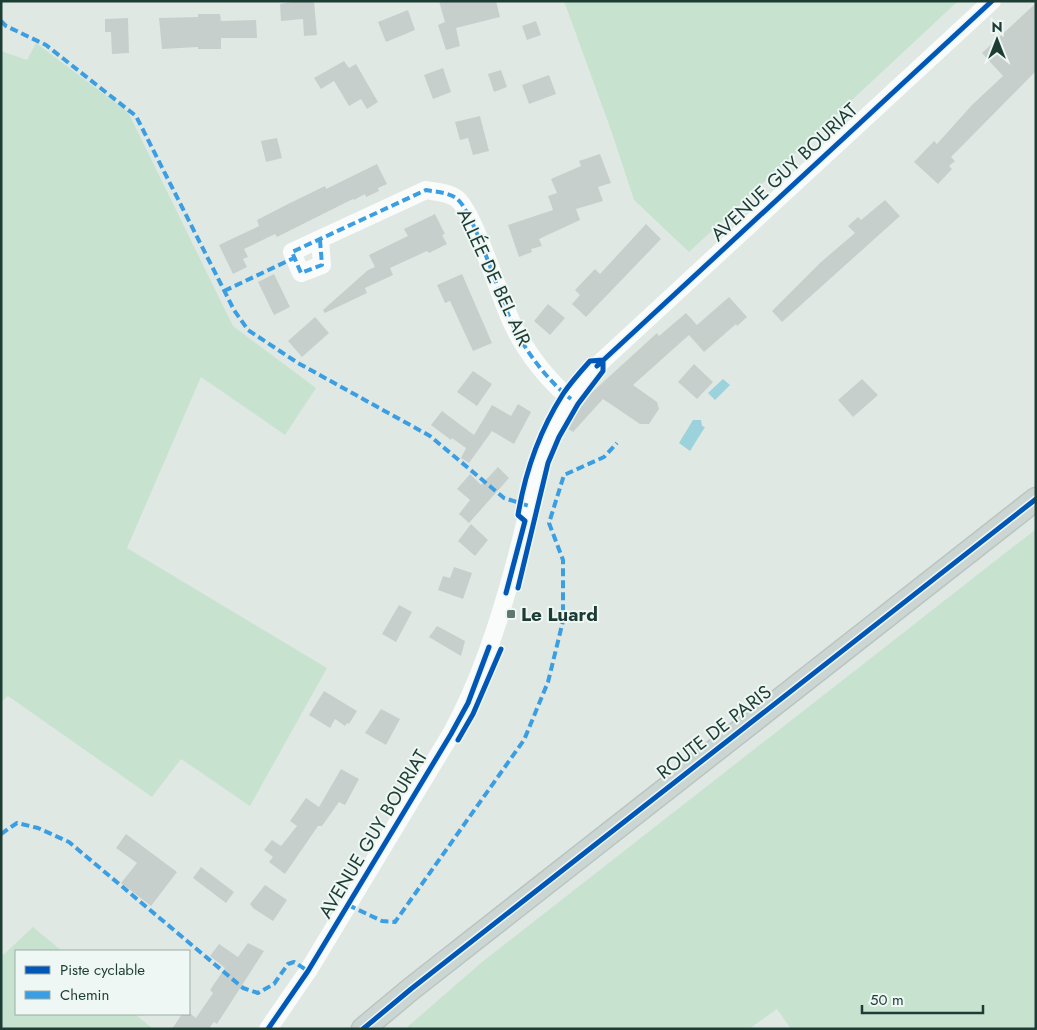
<svg xmlns="http://www.w3.org/2000/svg" width="1037" height="1030" font-family="Jost,sans-serif">
<style>
.green{fill:#c7e3d0}
.water{fill:#9cd2db}
.building{fill:#c7cfcc}
.lines{fill:none;stroke-linecap:round;stroke-linejoin:round}
.major-casing{stroke:#bac5c1;stroke-width:25}
.minor{stroke:#fafcfb;stroke-width:18}
.major{stroke:#cbd5d2;stroke-width:22}
.quiet{stroke:#3c9ee2;stroke-width:4;stroke-dasharray:8 4;stroke-linecap:butt}
.cycleway-casing{stroke:#eef7f3;stroke-width:8}
.cycleway{stroke:#0057b8;stroke-width:5}
.poi-dot{fill:#617872;stroke:#eef7f3;stroke-width:2}
.labels{text-anchor:middle;dominant-baseline:central;stroke-width:4;stroke-linejoin:round;paint-order:stroke}
.street-label{font-size:19px;fill:#1d3c34;stroke:#eef7f3}
.poi-label{font-size:19px;font-weight:bold;fill:#1d3c34;stroke:#eef7f3;text-anchor:start}
</style>
<rect width="100%" height="100%" fill="#e0e8e4"/>
<path class="green" d="M 564,1 L 958,1 L 689,252 L 634,200 L 612,133 Z
M 36,43 L 128,112 L 233,326 L 316,388 L 285,435 L 201,377 L 127,548 L 327,668 L 250,806 L 181,759 L 152,797 L 8,696 L 1,702 L 1,51 L 27,60 Z
M 1036,529 L 1036,1029 L 791,1029 L 777,1009 L 749,1029 L 405,1029 L 482,962 Z
M 33,927 L 62,951 L 16,951 L 16,1014 L 135,1014 L 153,1029 L 1,1029 L 1,957 Z"/>
<path class="water" d="M 723,379 L 730,385 L 715,400 L 708,393 Z
M 693,420 L 701,420 L 702,426 L 705,427 L 690,451 L 679,443 Z"/>
<path class="building" d="M 297,1 L 314,1 L 317,35 L 304,36 L 303,19 L 281,21 L 280,4 Z
M 439,1 L 496,1 L 500,17 L 456,28 L 460,46 L 446,50 L 438,25 L 445,22 Z
M 1036,3 L 1036,71 L 951,157 L 955,161 L 949,166 L 952,169 L 938,184 L 914,162 L 934,141 L 937,144 L 972,105 L 1003,76 L 982,53 Z
M 408,10 L 415,30 L 386,42 L 378,22 Z
M 198,14 L 220,14 L 221,21 L 256,20 L 257,38 L 221,38 L 221,49 L 198,49 L 198,47 L 162,49 L 159,18 L 198,17 Z
M 128,18 L 129,53 L 112,54 L 111,32 L 105,32 L 105,19 Z
M 536,21 L 541,35 L 527,40 L 522,26 Z
M 344,61 L 349,68 L 356,64 L 378,102 L 367,109 L 361,99 L 349,106 L 334,81 L 321,89 L 314,78 Z
M 443,68 L 451,92 L 433,99 L 424,75 Z
M 501,70 L 507,87 L 494,92 L 488,74 Z
M 549,75 L 556,94 L 529,104 L 522,85 Z
M 480,116 L 489,151 L 473,155 L 468,138 L 460,140 L 455,122 Z
M 277,138 L 282,158 L 266,162 L 261,141 Z
M 600,154 L 611,183 L 598,187 L 603,201 L 576,209 L 580,220 L 539,239 L 542,246 L 531,249 L 532,252 L 519,257 L 508,225 L 553,210 L 548,196 L 557,193 L 551,179 L 581,166 L 579,161 Z
M 377,164 L 387,184 L 378,188 L 379,191 L 366,197 L 365,194 L 354,200 L 353,199 L 277,237 L 275,234 L 244,249 L 248,257 L 243,259 L 247,267 L 233,274 L 219,245 L 259,226 L 257,220 L 290,203 L 325,186 L 326,189 Z
M 885,200 L 900,216 L 782,322 L 772,311 L 821,262 L 855,233 L 848,226 L 858,217 L 861,220 Z
M 435,214 L 445,234 L 442,235 L 447,244 L 429,253 L 427,251 L 390,268 L 393,275 L 365,288 L 367,293 L 325,313 L 323,310 L 368,270 L 375,267 L 369,255 L 408,236 L 404,229 Z
M 646,224 L 661,239 L 586,317 L 572,304 L 580,295 L 575,290 L 595,269 L 600,274 Z
M 274,274 L 290,307 L 274,315 L 258,282 Z
M 462,274 L 492,343 L 473,351 L 450,301 L 445,303 L 437,285 Z
M 729,297 L 747,317 L 737,326 L 736,324 L 704,352 L 689,335 L 633,385 L 657,402 L 659,409 L 649,424 L 640,424 L 603,399 L 573,432 L 567,428 L 589,395 L 657,333 L 659,336 L 686,313 L 697,325 Z
M 548,304 L 565,318 L 550,335 L 534,321 Z
M 315,317 L 329,333 L 302,357 L 288,341 Z
M 694,364 L 713,382 L 697,399 L 678,382 Z
M 473,371 L 492,384 L 477,406 L 457,392 Z
M 862,379 L 878,395 L 853,417 L 838,400 Z
M 518,404 L 531,412 L 514,444 L 492,431 L 469,463 L 461,458 L 466,448 L 452,438 L 451,440 L 431,425 L 442,411 L 474,435 L 492,405 L 511,416 Z
M 498,467 L 509,478 L 469,523 L 459,514 L 470,500 L 457,489 L 470,474 L 481,485 Z
M 471,524 L 488,540 L 475,556 L 458,541 Z
M 454,567 L 472,573 L 463,599 L 438,590 L 443,576 L 450,578 Z
M 399,605 L 412,612 L 396,642 L 382,634 Z
M 437,626 L 465,641 L 461,656 L 429,637 Z
M 324,691 L 357,711 L 349,724 L 347,723 L 345,726 L 335,719 L 330,728 L 309,715 Z
M 381,709 L 400,719 L 386,745 L 365,733 Z
M 341,769 L 359,779 L 345,805 L 339,802 L 322,826 L 318,826 L 285,874 L 269,862 L 273,857 L 264,850 L 272,840 L 281,846 L 297,826 L 290,821 L 306,798 L 319,807 Z
M 126,834 L 177,872 L 151,906 L 121,883 L 137,863 L 116,848 Z
M 201,867 L 234,892 L 226,903 L 193,878 Z
M 265,885 L 287,900 L 273,921 L 253,908 L 250,904 Z
M 248,943 L 264,951 L 217,1024 L 214,1022 L 210,1027 L 213,1029 L 172,1029 L 182,1014 L 191,1014 L 196,1018 L 213,993 L 210,990 L 225,968 L 210,956 L 219,944 L 238,957 Z"/>
<g class="lines">
<defs>
<path id="major" d="M 363,1029 L 411,989 L 1036,499"/>
</defs>
<use href="#major" class="major-casing"/>
<path class="minor" d="M 320,240 L 322,265 L 301,273 L 292,252 L 426,190 C 436,192 447,192 456,198 C 474,210 501,303 514,327 C 526,352 549,382 571,399
M 268,1029 L 308,971 L 451,734 C 480,681 499,622 515,563 C 536,487 543,419 603,360 L 992,1"/>
<use href="#major" class="major"/>
<path class="quiet" d="M 1,21 L 6,26 L 46,45 L 136,116 L 234,310 L 248,330 L 298,363 L 430,436 L 504,498 L 529,506
M 320,240 L 322,265 L 301,273 L 292,252 L 426,190 C 436,192 447,192 456,198 C 474,210 501,303 514,327 C 526,352 549,382 571,399
M 224,291 L 294,258
M 1,834 L 17,823 L 38,828 L 69,842 L 243,988 L 258,993 L 274,984 L 288,964 L 294,962 L 308,971
M 348,905 L 382,921 L 395,922 L 524,740 L 548,682 L 563,621 L 563,560 L 549,523 L 564,475 L 604,457 L 617,443"/>
<defs>
<path id="cycleway" d="M 597,366 L 992,1
M 506,593 L 525,521 L 518,515 C 525,473 540,430 563,394 C 571,382 581,371 590,361 L 603,360 L 603,371 L 578,404 L 559,437 L 548,463 L 518,588
M 458,740 L 473,714 L 501,649
M 268,1029 L 308,971 L 451,734 L 468,703 L 489,647
M 363,1029 L 411,989 L 1036,499"/>
</defs>
<use href="#cycleway" class="cycleway-casing"/>
<use href="#cycleway" class="cycleway"/>
</g>
<rect class="poi-dot" x="506" y="609" width="10" height="10" rx="2.5"/>
<g class="labels">
<g class="street-label">
<text transform="translate(784 172) rotate(-43)">AVENUE GUY BOURIAT</text>
<text transform="translate(494 277) rotate(65)">ALLÉE DE BEL AIR</text>
<text transform="translate(714 732) rotate(-38)">ROUTE DE PARIS</text>
<text transform="translate(373 834) rotate(-59)">AVENUE GUY BOURIAT</text>
</g>
<g class="poi-label">
<text x="521" y="614">Le Luard</text>
</g>
</g>
<rect width="1037" height="1030" fill="none" stroke="#1d3c34" stroke-width="5"/>
<rect x="15" y="950" width="175" height="65" fill="#eef7f3" stroke="#9aaca7"/>
<rect x="25" y="966" width="25" height="8" fill="#0057b8" stroke="#9aaca7"/>
<text x="60" y="975" font-size="15" fill="#1d3c34">Piste cyclable</text>
<rect x="25" y="991" width="25" height="8" fill="#3c9ee2" stroke="#9aaca7"/>
<text x="60" y="1000" font-size="15" fill="#1d3c34">Chemin</text>
<g transform="translate(997 40)" stroke="#eef7f3" stroke-width="4" paint-order="stroke">
<path d="M0-4L9 19L0 12L-9 19Z" fill="#1d3c34"/>
<text y="-8" font-size="14" font-weight="bold" text-anchor="middle" fill="#1d3c34">N</text>
</g>
<path d="M862 1005v8h121v-8" fill="none" stroke="#1d3c34" stroke-width="2.5"/>
<text x="870" y="1005" font-size="15" fill="#1d3c34" stroke="#eef7f3" stroke-width="4" paint-order="stroke">50 m</text>
</svg>
